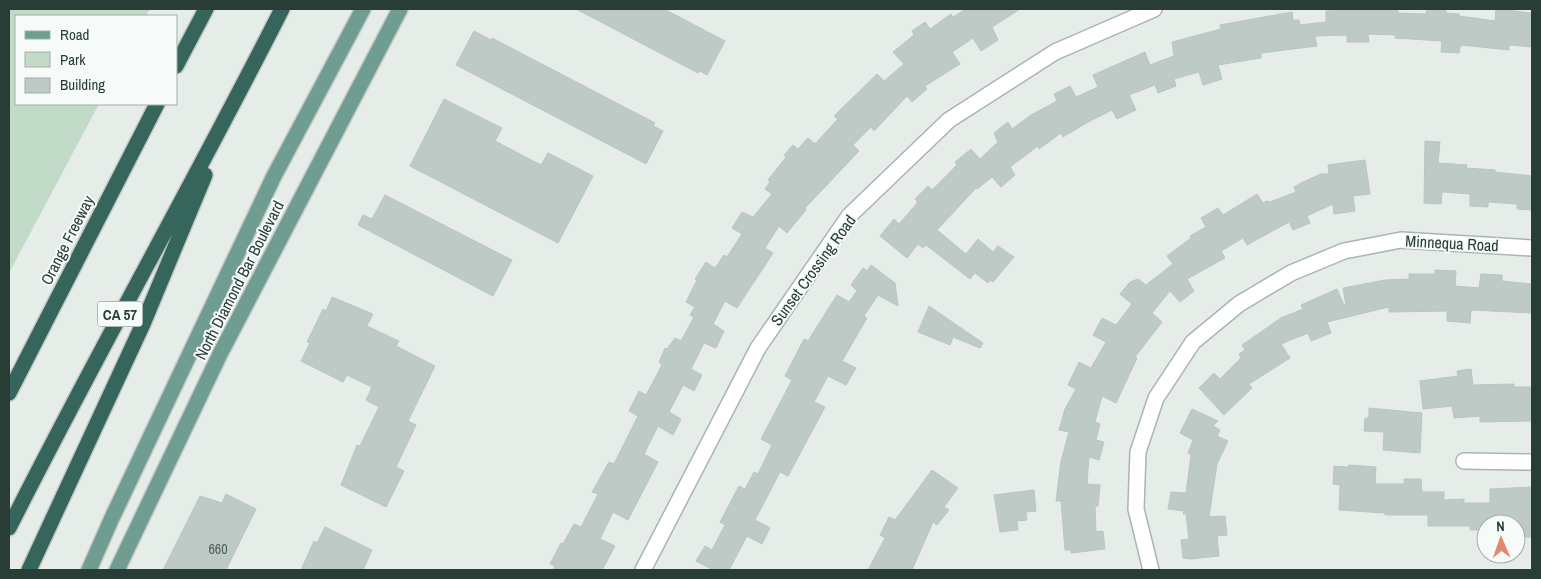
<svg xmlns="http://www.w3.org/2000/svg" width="1541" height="579" font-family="'Archivo Narrow',sans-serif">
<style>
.green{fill:#c1dbc8}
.building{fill:#becac5;stroke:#b9c6c0}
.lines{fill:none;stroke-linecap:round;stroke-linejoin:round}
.minor-casing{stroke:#a9b5b0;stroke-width:18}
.major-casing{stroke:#c3c9c7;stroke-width:18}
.highway-casing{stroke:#c3c9c7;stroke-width:18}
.minor{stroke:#fff;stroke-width:15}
.major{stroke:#709d91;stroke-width:15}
.highway{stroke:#36655b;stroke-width:15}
.labels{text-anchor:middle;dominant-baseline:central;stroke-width:4;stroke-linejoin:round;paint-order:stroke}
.number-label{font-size:14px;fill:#4d605a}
.shield{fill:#f6faf8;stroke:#657670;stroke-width:1}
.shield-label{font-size:15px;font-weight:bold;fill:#273d36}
.street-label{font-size:16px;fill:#273d36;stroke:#f6faf8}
</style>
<rect width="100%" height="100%" fill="#e6ede9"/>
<path class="green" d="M 9,9 L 150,9 L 146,16 L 16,16 L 16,104 L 99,104 L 9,273 Z"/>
<path class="building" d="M 576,9 L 664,9 L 725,41 L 707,75 L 700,71 L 698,73 Z
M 966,9 L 1020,9 L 992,27 L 998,40 L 981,51 L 973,38 L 952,52 L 960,64 L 925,86 L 927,89 L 912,102 L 907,96 L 874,131 L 871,127 L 853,145 L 859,151 L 805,208 L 806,210 L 787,233 L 779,226 L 765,248 L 773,253 L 737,308 L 725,301 L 713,324 L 724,331 L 716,348 L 704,343 L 691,369 L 702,375 L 694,391 L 683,385 L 669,412 L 681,419 L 673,435 L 658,426 L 644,454 L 658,462 L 628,520 L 613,512 L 600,539 L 615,546 L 602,570 L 553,570 L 555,566 L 550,564 L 561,543 L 563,544 L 574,524 L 581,527 L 598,494 L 592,492 L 609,462 L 614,464 L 638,416 L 629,411 L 639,391 L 646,395 L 659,371 L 662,364 L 659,362 L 665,348 L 667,349 L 675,338 L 681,341 L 694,317 L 690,315 L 695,307 L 686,302 L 697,280 L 695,279 L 706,262 L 715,268 L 724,255 L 727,257 L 742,234 L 732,228 L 742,212 L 753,217 L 772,194 L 765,189 L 770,182 L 768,180 L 786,157 L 784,155 L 793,145 L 798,149 L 808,138 L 815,144 L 838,119 L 834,116 L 877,74 L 884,81 L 904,64 L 893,52 L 914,35 L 912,31 L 925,22 L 930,29 L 951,14 L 953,17 Z
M 1330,9 L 1398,9 L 1398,13 L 1426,14 L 1427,9 L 1446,9 L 1446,13 L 1459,14 L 1459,16 L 1495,21 L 1496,9 L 1514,9 L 1514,11 L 1532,13 L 1532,47 L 1509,45 L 1509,50 L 1462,45 L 1460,47 L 1459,53 L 1441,52 L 1442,41 L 1395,38 L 1395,35 L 1368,34 L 1369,42 L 1347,42 L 1347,35 L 1315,36 L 1317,46 L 1261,53 L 1261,58 L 1218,65 L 1222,79 L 1203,85 L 1199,72 L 1174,79 L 1176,86 L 1158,93 L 1155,85 L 1129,95 L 1136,110 L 1117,119 L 1112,110 L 1088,122 L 1063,137 L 1061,133 L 1039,149 L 1038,146 L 1010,167 L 1015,175 L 1001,187 L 992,177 L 977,189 L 976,188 L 937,230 L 966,254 L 978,239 L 993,252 L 998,246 L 1014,257 L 993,282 L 990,280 L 988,283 L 975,273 L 970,279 L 926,245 L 923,248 L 918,244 L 907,258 L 880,236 L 894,219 L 899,224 L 918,202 L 915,199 L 928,186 L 932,190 L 957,165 L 955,162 L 971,149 L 980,159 L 998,142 L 994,133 L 1008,122 L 1012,129 L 1031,115 L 1057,101 L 1054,94 L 1070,86 L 1076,97 L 1098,87 L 1093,75 L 1145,52 L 1150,65 L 1174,56 L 1172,42 L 1221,29 L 1220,25 L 1292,12 L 1293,20 L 1299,20 L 1300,25 L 1326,22 L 1326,11 L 1330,11 Z
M 474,31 L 491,40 L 492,38 L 655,123 L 653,126 L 663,131 L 646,164 L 456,65 Z
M 444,99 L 502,128 L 495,141 L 541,165 L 548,153 L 593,176 L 558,243 L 410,166 Z
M 1425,141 L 1440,142 L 1438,163 L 1467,165 L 1466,168 L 1495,170 L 1495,172 L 1532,176 L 1532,210 L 1517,209 L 1517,204 L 1488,202 L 1488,207 L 1470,206 L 1470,194 L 1442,192 L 1441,204 L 1424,203 Z
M 1365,160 L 1370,194 L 1353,196 L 1355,211 L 1334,214 L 1333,204 L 1307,216 L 1310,223 L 1293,230 L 1289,222 L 1247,245 L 1243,238 L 1221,251 L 1225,258 L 1187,279 L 1194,291 L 1180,302 L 1170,291 L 1152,313 L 1162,322 L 1135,357 L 1137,358 L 1116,403 L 1102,396 L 1095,422 L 1100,424 L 1096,440 L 1104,442 L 1099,460 L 1089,457 L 1087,484 L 1100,485 L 1098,506 L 1095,506 L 1096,532 L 1103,531 L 1105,549 L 1071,553 L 1071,550 L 1065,550 L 1061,501 L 1056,501 L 1061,461 L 1069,432 L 1059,430 L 1065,409 L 1076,389 L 1068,385 L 1079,362 L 1091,368 L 1106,342 L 1093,335 L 1102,318 L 1116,325 L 1132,304 L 1120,294 L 1130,282 L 1138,279 L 1146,285 L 1173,264 L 1167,256 L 1191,238 L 1190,236 L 1206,227 L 1201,218 L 1218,208 L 1223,215 L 1257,194 L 1263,203 L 1267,201 L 1270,202 L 1296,192 L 1294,187 L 1303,182 L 1321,174 L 1329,174 L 1328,165 Z
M 385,195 L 512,260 L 493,296 L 358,225 L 363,215 L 372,219 Z
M 871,265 L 895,283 L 898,306 L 878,295 L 864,316 L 867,318 L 842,361 L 856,368 L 846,385 L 828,376 L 814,402 L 825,407 L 788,476 L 780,472 L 755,520 L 770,528 L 762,544 L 747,536 L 729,570 L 713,570 L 696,561 L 705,546 L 712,550 L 725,525 L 720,522 L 739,486 L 745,489 L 754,472 L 758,474 L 772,445 L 761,439 L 792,380 L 785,376 L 804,339 L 808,341 L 837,295 L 849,302 L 857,291 L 851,285 L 863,268 L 867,271 Z
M 1435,270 L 1456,271 L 1455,286 L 1479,288 L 1481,274 L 1502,275 L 1502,281 L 1532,284 L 1532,313 L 1471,310 L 1470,323 L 1447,321 L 1447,311 L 1389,312 L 1389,307 L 1327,322 L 1331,333 L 1311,341 L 1308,333 L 1281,344 L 1290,358 L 1249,384 L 1252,388 L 1224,415 L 1199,388 L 1214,373 L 1220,379 L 1241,358 L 1239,354 L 1245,350 L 1242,345 L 1281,318 L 1303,309 L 1301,305 L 1337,289 L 1344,305 L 1346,305 L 1343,288 L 1385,280 L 1409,279 L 1409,274 L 1435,274 Z
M 332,297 L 373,314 L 367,326 L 399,341 L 396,346 L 435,366 L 408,421 L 416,425 L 396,467 L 404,471 L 386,507 L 341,485 L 357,445 L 360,446 L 379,407 L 366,400 L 372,387 L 347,375 L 343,382 L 301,361 L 310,343 L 307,342 L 323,309 L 326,311 Z
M 929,306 L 983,343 L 980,348 L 953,337 L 950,345 L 918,332 Z
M 1471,369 L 1473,385 L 1514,384 L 1514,387 L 1532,387 L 1532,421 L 1480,422 L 1480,416 L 1454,418 L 1452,406 L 1423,409 L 1420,381 L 1458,376 L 1457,371 Z
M 1369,408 L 1422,413 L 1420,453 L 1383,450 L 1384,432 L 1364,431 L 1365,418 L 1369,418 Z
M 1192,409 L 1218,421 L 1213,426 L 1220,430 L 1217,436 L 1228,441 L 1217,464 L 1209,517 L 1225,516 L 1227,535 L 1217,536 L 1219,556 L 1191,559 L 1183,558 L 1181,540 L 1189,539 L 1186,514 L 1183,514 L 1184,511 L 1168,509 L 1171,492 L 1186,493 L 1191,455 L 1188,453 L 1193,440 L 1180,433 Z
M 1349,465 L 1376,467 L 1375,484 L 1404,484 L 1404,479 L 1421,479 L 1422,492 L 1444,492 L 1444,500 L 1464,499 L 1464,503 L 1490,503 L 1490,489 L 1532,487 L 1532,537 L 1516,537 L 1516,524 L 1486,524 L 1486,530 L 1470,530 L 1470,526 L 1428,526 L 1428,515 L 1385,515 L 1385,513 L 1339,510 L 1340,485 L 1333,484 L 1334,466 L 1348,467 Z
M 932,470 L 958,488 L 944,507 L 949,510 L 937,525 L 933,522 L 912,570 L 868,570 L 885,538 L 880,535 L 889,517 L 895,520 Z
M 1034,490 L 1036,511 L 1026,512 L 1027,520 L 1017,521 L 1018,530 L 1000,532 L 994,495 Z
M 226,494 L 256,509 L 226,570 L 163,570 L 200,496 L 222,503 Z
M 325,527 L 372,550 L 363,570 L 301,570 L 314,541 L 317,543 Z"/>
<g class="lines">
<defs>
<path id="minor" d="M 1464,461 L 1532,462
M 643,570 L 758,348 L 849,216 L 949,120 L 1055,52 L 1154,9
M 1151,570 L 1136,509 L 1138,452 L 1156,398 L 1193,342 L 1239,304 L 1291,273 L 1344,251 L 1401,240 L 1532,248"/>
<path id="major" d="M 89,570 L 111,520 L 274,176 L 363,9
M 117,570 L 220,354 L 400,9"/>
<path id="highway" d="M 176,66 L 206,9
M 9,393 L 157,104
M 9,528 C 97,353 194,183 282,9
M 29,570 L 143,324 L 205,175"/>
</defs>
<use href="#minor" class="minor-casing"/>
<use href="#major" class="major-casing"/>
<use href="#highway" class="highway-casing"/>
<use href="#minor" class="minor"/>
<use href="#major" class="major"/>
<use href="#highway" class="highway"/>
</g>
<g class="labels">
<g class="number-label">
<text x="218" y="549">660</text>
</g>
<rect class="shield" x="97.5" y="301.5" width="45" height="25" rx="4"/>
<g class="shield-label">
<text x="120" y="314">CA 57</text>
</g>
<g class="street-label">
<text transform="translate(67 240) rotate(-63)">Orange Freeway</text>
<text transform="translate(1452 243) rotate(3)">Minnequa Road</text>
<text transform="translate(813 270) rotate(-54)">Sunset Crossing Road</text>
<text transform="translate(239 280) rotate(-63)">North Diamond Bar Boulevard</text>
</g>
</g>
<rect width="1541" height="579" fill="none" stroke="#273d36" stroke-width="20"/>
<rect x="15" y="15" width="162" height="90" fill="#f6faf8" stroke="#a3aeaa"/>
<rect x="25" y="31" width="25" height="8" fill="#709d91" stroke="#a3aeaa"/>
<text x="60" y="40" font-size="15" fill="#273d36">Road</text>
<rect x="25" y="52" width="25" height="15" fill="#c1dbc8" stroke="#a3aeaa"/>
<text x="60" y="65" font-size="15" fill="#273d36">Park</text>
<rect x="25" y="78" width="25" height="15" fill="#becac5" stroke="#a3aeaa"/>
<text x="60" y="90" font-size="15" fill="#273d36">Building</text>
<g transform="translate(1501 539) rotate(358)"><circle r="24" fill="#f6faf8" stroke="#a3aeaa"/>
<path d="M0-4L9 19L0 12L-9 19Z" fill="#e18a6f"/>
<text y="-8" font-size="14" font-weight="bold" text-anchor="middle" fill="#273d36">N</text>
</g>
</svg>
